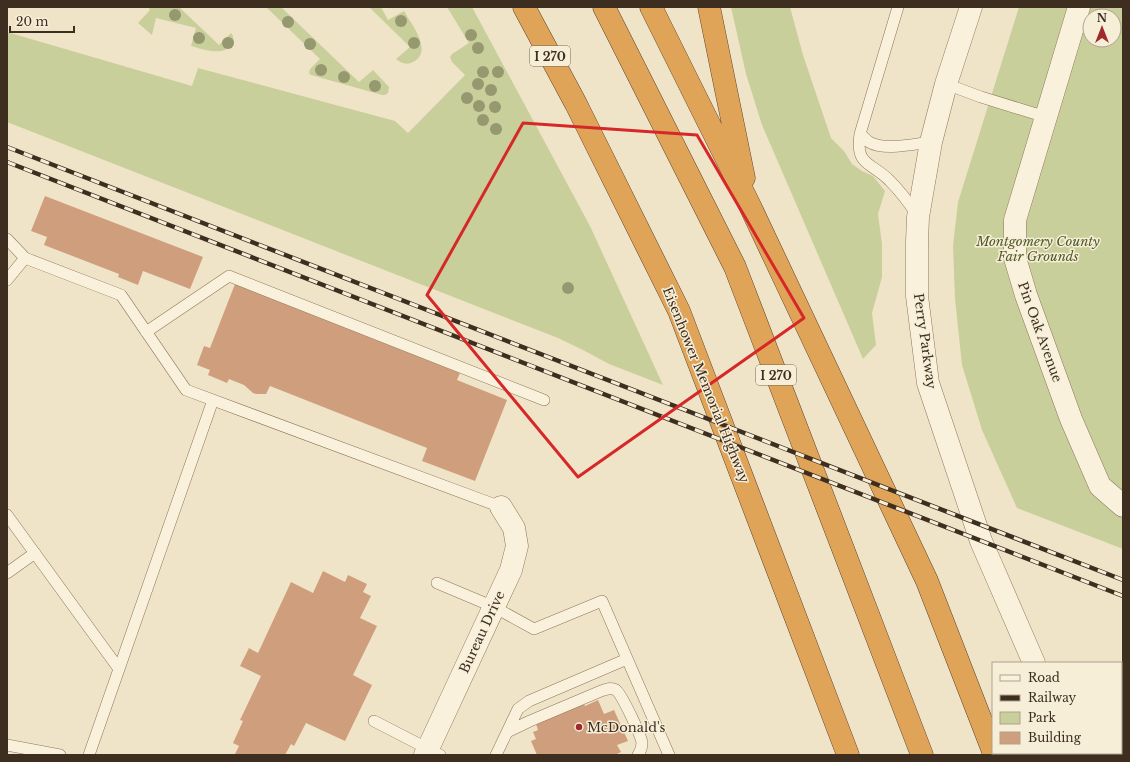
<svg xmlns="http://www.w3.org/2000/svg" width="1130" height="762" font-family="'Libre Baskerville',serif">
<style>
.green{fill:#c9cf9b;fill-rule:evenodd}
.building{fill:#cf9f7d}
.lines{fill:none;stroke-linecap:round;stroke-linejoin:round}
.service-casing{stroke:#8d765c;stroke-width:12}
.minor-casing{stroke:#8d765c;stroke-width:23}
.tertiary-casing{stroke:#8d765c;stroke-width:23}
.motorway-casing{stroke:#5b4430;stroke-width:23}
.service{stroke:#faf1dc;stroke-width:11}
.minor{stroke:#faf1dc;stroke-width:22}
.tertiary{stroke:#faf1dc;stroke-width:22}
.motorway{stroke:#e0a458;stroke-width:22}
.rail-casing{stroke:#3d2e20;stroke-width:4.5}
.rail{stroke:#f7eed8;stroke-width:3;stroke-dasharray:9;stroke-linecap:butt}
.tree{fill:#96986f}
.marked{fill:none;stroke:#d62828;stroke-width:3;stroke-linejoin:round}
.poi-dot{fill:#9e2a2b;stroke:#f7eed8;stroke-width:1.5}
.labels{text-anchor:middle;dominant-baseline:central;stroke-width:3;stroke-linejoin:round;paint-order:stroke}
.shield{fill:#f7eed8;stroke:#756857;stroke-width:1}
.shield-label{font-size:12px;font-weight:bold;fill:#3d2e20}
.park-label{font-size:13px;font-style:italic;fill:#4d5a26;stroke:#f7eed8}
.street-label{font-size:13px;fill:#3d2e20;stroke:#f7eed8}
.poi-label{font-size:13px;fill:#3d2e20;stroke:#f7eed8;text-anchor:start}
</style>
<rect width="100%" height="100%" fill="#f0e4c8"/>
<path class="green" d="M 148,7 L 179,7 L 219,45 L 231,33 L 233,36 L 234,43 C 224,57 205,50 191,46 L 196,28 L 156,18 L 152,35 L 138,23 L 150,10 Z
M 266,7 L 281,7 L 359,82 L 373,70 L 389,87 L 388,93 L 385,95 L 382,95 L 311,75 L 309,73 L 310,69 L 320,59 Z
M 369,7 L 381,7 L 388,20 L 404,11 C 412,25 435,53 411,63 C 405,65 400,62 396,59 L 410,47 Z
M 447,7 L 472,7 L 590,226 L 663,385 L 609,364 L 583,350 L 558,338 L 7,122 L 7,32 L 192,86 L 198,68 L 395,121 L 408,133 L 465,75 L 452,62 L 450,57 L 452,54 L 469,43 Z
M 731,7 L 790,7 L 803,55 L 831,138 L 844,151 L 852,164 L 862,171 L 873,176 L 885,191 L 878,214 L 882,244 L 882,277 L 872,313 L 876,345 L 863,359 L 762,125 L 746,74 Z
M 1019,7 L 1123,7 L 1123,549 L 1017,508 L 982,430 L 962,365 L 955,299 L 953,246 L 958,202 ZM 1090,16 L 1114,16 L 1114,40 L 1090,40 Z"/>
<path class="building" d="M 45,196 L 203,257 L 190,289 L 143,271 L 138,285 L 118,277 L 119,274 L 44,245 L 47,237 L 31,231 Z
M 235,284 L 460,373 L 457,380 L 507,400 L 475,481 L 422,461 L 427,448 L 270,386 L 266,394 L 256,394 L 253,393 L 244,385 L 229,379 L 227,383 L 208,375 L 210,370 L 197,365 L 204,346 L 210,348 Z
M 323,571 L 345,582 L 348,575 L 367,584 L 363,592 L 371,596 L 360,618 L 377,626 L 353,675 L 372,685 L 345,741 L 306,723 L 294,746 L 291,744 L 285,755 L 238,755 L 235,754 L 239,746 L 233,743 L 243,721 L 240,720 L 261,676 L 240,666 L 249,648 L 258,653 L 291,582 L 313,593 Z
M 598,700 L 604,714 L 614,710 L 628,741 L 617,745 L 621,752 L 615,755 L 537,755 L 531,741 L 536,739 L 533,732 L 538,730 L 536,724 L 584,704 L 585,706 Z"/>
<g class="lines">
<defs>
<path id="service" d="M 898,7 L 860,134 C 855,167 872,162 890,181 C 900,191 909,203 917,215
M 946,84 L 981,97 L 1046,117
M 860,134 C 863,136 866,140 869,142 C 884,151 913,144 931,142
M 7,239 L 25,258 L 121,295 L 186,390 L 501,507
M 7,280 L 25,258
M 146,332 L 229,276 L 544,400
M 7,515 L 119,669
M 7,573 L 35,553
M 437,583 L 494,607 L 534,629 L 602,601 L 669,755
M 374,721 L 440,755
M 507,732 L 530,721 L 601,691 C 606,689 611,687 616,690 C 622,695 641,735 642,743 C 642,748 640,752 638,755
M 7,745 L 60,755
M 89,755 L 213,400
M 496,755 L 518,709 L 529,701 L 627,659"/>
<path id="minor" d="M 1079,7 L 1015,220 L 1015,258 L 1026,295 L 1071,419 L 1100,486 L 1123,506
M 425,755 L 511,570 L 517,546 L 514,528 L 501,507"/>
<path id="tertiary" d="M 971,7 L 946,84 L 931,142 L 918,217 L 917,242 L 917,296 L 928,383 L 981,541 L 1034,663
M 1073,753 L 1074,755"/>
<path id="motorway" d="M 524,7 L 576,104 L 679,311 L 848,755
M 604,7 L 735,267 L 922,755
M 651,7 L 750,206 L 927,581 L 993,751
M 709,7 L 744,178"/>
</defs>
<use href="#service" class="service-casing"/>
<use href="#minor" class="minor-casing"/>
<use href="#tertiary" class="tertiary-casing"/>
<use href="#motorway" class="motorway-casing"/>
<use href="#service" class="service"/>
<use href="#minor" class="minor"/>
<use href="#tertiary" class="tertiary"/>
<use href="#motorway" class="motorway"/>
<defs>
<path id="rail" d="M 7,147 L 1123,580
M 7,162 L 1123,596"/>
</defs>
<use href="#rail" class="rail-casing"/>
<use href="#rail" class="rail"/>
</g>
<g class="tree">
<circle cx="175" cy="15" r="6"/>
<circle cx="401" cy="21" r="6"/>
<circle cx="288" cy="22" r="6"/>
<circle cx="471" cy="35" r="6"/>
<circle cx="199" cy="38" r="6"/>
<circle cx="228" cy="43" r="6"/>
<circle cx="414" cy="43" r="6"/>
<circle cx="310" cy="44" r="6"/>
<circle cx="478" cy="48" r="6"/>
<circle cx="321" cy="70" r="6"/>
<circle cx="483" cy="72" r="6"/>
<circle cx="498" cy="72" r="6"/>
<circle cx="344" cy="77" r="6"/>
<circle cx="478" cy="84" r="6"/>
<circle cx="375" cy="86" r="6"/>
<circle cx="491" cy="90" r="6"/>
<circle cx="467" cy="98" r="6"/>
<circle cx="479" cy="106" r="6"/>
<circle cx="495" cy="107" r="6"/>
<circle cx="483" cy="120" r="6"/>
<circle cx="496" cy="129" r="6"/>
<circle cx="568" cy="288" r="6"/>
</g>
<path class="marked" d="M 523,123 L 697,135 L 804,318 L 578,477 L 427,295 Z"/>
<circle class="poi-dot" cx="579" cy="727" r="4"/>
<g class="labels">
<g class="shield">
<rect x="530" y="46" width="40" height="20" rx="3"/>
<rect x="756" y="365" width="40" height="20" rx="3"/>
</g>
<g class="shield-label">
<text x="550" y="56">I 270</text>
<text x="776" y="375">I 270</text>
</g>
<g class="park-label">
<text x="1038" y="241">Montgomery County<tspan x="1038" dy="15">Fair Grounds</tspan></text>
</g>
<g class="street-label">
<text transform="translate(1040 332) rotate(70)">Pin Oak Avenue</text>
<text transform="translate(925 341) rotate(82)">Perry Parkway</text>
<text transform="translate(706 385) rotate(68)">Eisenhower Memorial Highway</text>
<text transform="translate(482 632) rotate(-65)">Bureau Drive</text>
</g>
<g class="poi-label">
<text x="587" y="727">McDonald's</text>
</g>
</g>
<rect width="1130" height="762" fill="none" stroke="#3d2e20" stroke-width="16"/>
<rect x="992" y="662" width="130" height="92" fill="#f7eed8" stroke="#ada18e"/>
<rect x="1000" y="675" width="20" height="6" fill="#faf1dc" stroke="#ada18e"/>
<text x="1028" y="682" font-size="12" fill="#3d2e20">Road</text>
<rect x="1000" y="695" width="20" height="6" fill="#3d2e20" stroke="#ada18e"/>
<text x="1028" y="702" font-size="12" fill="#3d2e20">Railway</text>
<rect x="1000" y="712" width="20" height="12" fill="#c9cf9b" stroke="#ada18e"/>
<text x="1028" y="722" font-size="12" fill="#3d2e20">Park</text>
<rect x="1000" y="732" width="20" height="12" fill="#cf9f7d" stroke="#ada18e"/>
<text x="1028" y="742" font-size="12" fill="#3d2e20">Building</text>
<g transform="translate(1102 28)"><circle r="19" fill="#f7eed8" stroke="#ada18e"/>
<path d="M0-3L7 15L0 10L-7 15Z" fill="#9e2a2b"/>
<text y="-6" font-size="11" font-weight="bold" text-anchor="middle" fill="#3d2e20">N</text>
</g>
<path d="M10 26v6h64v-6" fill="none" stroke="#3d2e20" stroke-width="2"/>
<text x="16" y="26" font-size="12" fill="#3d2e20" stroke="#f7eed8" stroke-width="3" paint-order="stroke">20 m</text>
</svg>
